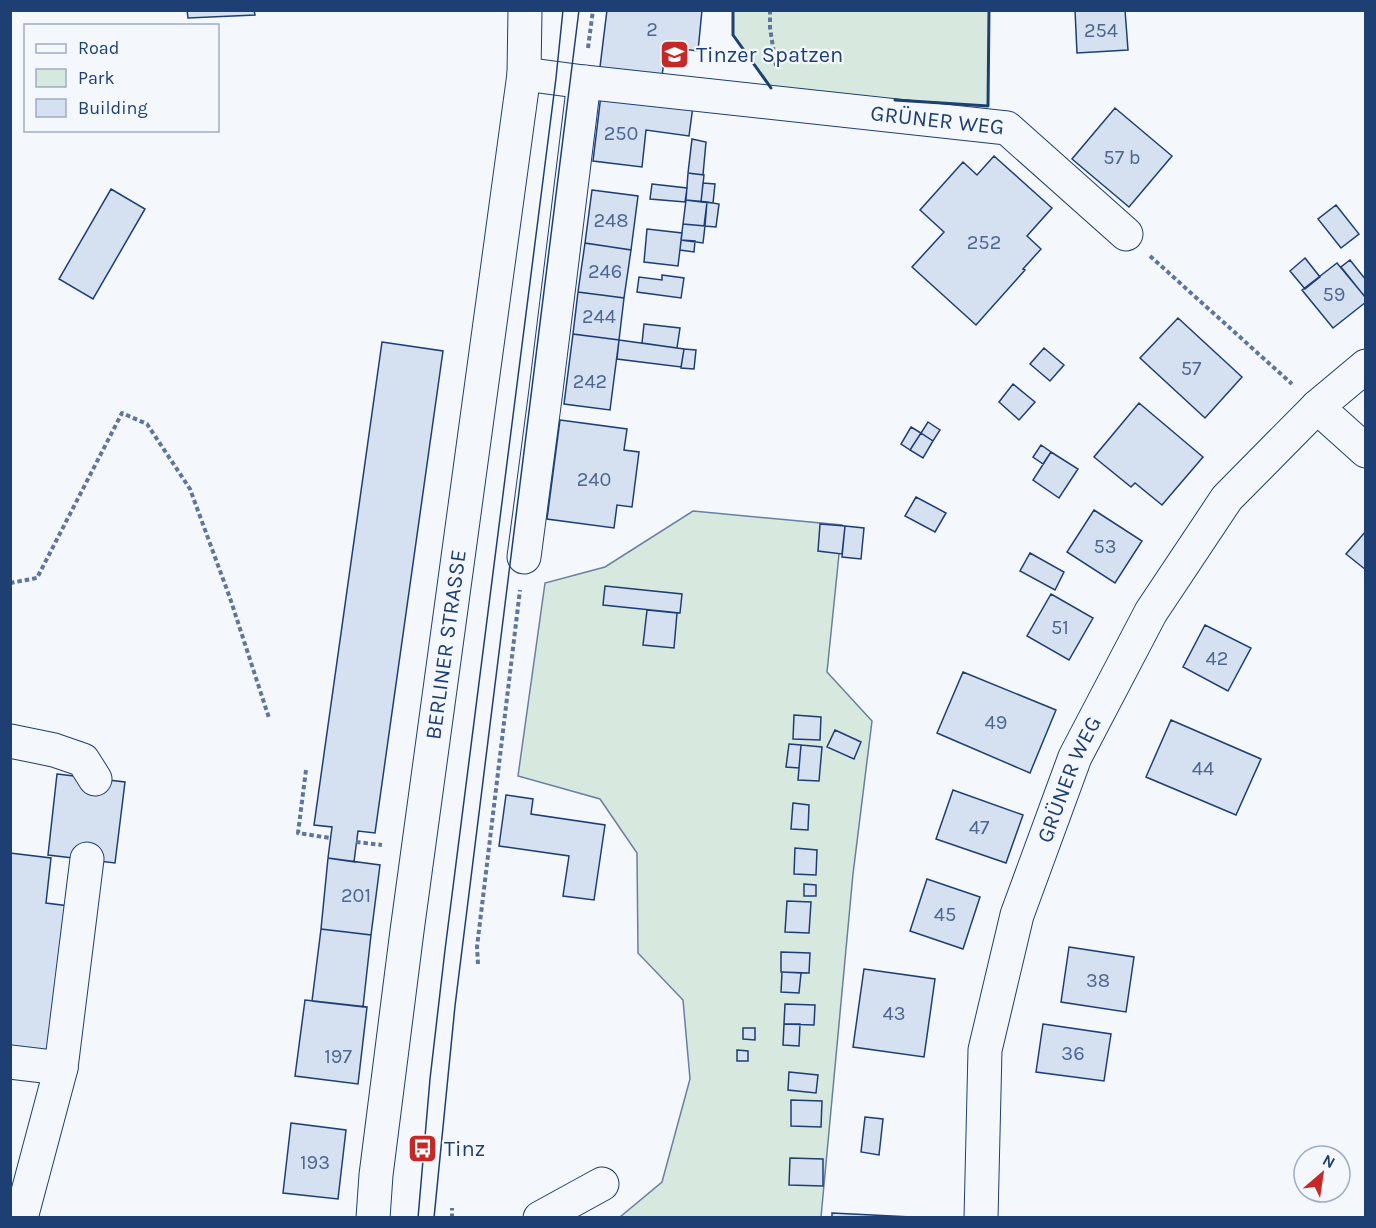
<svg xmlns="http://www.w3.org/2000/svg" width="1376" height="1228" font-family="Karla,sans-serif">
<style>
.green{fill:#d7e8df;stroke:#687fa3;stroke-width:1.5}
.building{fill:#d5e0f0;stroke:#1d3f73;stroke-width:1.5}
.lines{fill:none;stroke-linecap:round;stroke-linejoin:round}
.minor-casing{stroke:#1d3f73;stroke-width:35}
.path{stroke:#5e769c;stroke-width:4;stroke-dasharray:4.5 3;stroke-linecap:butt}
.minor{stroke:#f4f7fb;stroke-width:33}
.tram{stroke:#1d3f73;stroke-width:1.5}
.wall{stroke:#1d3f73;stroke-width:3}
.labels{text-anchor:middle;dominant-baseline:central;stroke-width:4.5;stroke-linejoin:round;paint-order:stroke}
.number-label{font-size:20px;fill:#4b6792}
.poi-label{font-size:22px;fill:#1d3f73;stroke:#f4f7fb;text-anchor:start}
.street-label{font-size:22px;fill:#1d3f73;stroke:#f4f7fb}
</style>
<rect width="100%" height="100%" fill="#f4f7fb"/>
<path class="green" d="M 733,11 L 989,11 L 988,106 L 774,91 L 733,35 Z
M 693,511 L 842,525 L 827,672 L 872,721 L 853,874 L 821,1217 L 620,1217 L 662,1182 L 690,1079 L 683,1000 L 638,953 L 637,853 L 600,799 L 518,776 L 545,583 L 605,567 Z"/>
<path class="building" d="M 187,10 L 254,10 L 255,15 L 188,18 Z
M 607,10 L 702,10 L 698,51 L 666,47 L 661,83 L 599,75 Z
M 1075,10 L 1125,10 L 1128,50 L 1077,53 Z
M 601,95 L 693,106 L 689,136 L 646,130 L 642,167 L 593,161 Z
M 1115,108 L 1172,156 L 1129,207 L 1072,159 Z
M 692,139 L 706,142 L 703,175 L 688,173 Z
M 994,156 L 1052,208 L 1027,236 L 1041,249 L 1023,269 L 1025,270 L 976,325 L 912,267 L 944,232 L 920,210 L 963,162 L 977,175 Z
M 688,173 L 704,175 L 701,202 L 686,200 Z
M 703,183 L 715,184 L 713,203 L 701,202 Z
M 652,184 L 687,188 L 685,202 L 650,199 Z
M 111,189 L 145,209 L 93,299 L 59,279 Z
M 592,190 L 638,196 L 631,250 L 585,243 Z
M 686,200 L 707,202 L 705,226 L 683,224 Z
M 707,202 L 719,204 L 716,227 L 704,226 Z
M 1336,205 L 1359,234 L 1341,248 L 1318,219 Z
M 683,224 L 705,226 L 703,243 L 681,240 Z
M 647,229 L 682,233 L 678,266 L 644,262 Z
M 681,240 L 695,241 L 694,252 L 680,250 Z
M 585,243 L 631,250 L 624,298 L 578,292 Z
M 1305,258 L 1320,277 L 1305,289 L 1290,271 Z
M 1350,260 L 1366,280 L 1365,297 L 1341,267 Z
M 1337,263 L 1366,298 L 1366,302 L 1333,328 L 1302,290 Z
M 662,275 L 684,278 L 681,298 L 637,292 L 639,277 L 662,280 Z
M 578,292 L 624,298 L 619,340 L 573,334 Z
M 1178,318 L 1242,377 L 1205,418 L 1140,358 Z
M 644,324 L 680,328 L 677,348 L 642,343 Z
M 573,334 L 619,340 L 610,410 L 564,404 Z
M 619,340 L 684,349 L 681,367 L 617,359 Z
M 382,342 L 443,351 L 375,833 L 358,831 L 354,862 L 328,858 L 332,827 L 314,825 Z
M 1044,348 L 1064,365 L 1050,381 L 1030,364 Z
M 684,349 L 696,350 L 694,369 L 681,368 Z
M 1013,384 L 1035,402 L 1019,420 L 999,402 Z
M 1139,403 L 1203,457 L 1162,505 L 1135,483 L 1131,487 L 1094,457 Z
M 560,420 L 627,429 L 624,450 L 639,452 L 632,507 L 617,505 L 614,528 L 547,519 Z
M 928,422 L 940,430 L 933,441 L 921,433 Z
M 911,427 L 921,433 L 910,450 L 901,444 Z
M 921,433 L 933,441 L 923,458 L 910,450 Z
M 1041,445 L 1051,452 L 1043,464 L 1033,457 Z
M 1051,452 L 1078,469 L 1059,498 L 1033,480 Z
M 916,497 L 946,513 L 935,532 L 905,516 Z
M 1094,510 L 1142,541 L 1115,583 L 1067,552 Z
M 820,524 L 845,526 L 842,554 L 818,551 Z
M 845,526 L 864,528 L 861,559 L 842,557 Z
M 1366,531 L 1366,570 L 1346,554 Z
M 1030,553 L 1064,572 L 1055,590 L 1020,571 Z
M 605,586 L 682,594 L 680,613 L 603,605 Z
M 1051,594 L 1093,618 L 1069,660 L 1027,636 Z
M 647,610 L 677,613 L 674,648 L 643,645 Z
M 1205,625 L 1251,648 L 1228,691 L 1183,667 Z
M 963,672 L 1056,710 L 1030,773 L 937,733 Z
M 794,715 L 821,717 L 820,740 L 793,739 Z
M 1171,720 L 1261,759 L 1236,815 L 1146,777 Z
M 835,730 L 861,742 L 854,759 L 827,747 Z
M 789,744 L 801,745 L 799,768 L 786,767 Z
M 801,745 L 822,747 L 819,781 L 798,780 Z
M 57,774 L 125,782 L 115,863 L 48,855 Z
M 953,790 L 1023,815 L 1006,863 L 936,839 Z
M 506,795 L 533,799 L 531,814 L 605,825 L 594,900 L 563,896 L 569,856 L 499,846 Z
M 793,803 L 809,805 L 808,830 L 791,829 Z
M 795,848 L 817,850 L 816,875 L 794,874 Z
M 10,853 L 51,858 L 46,903 L 77,907 L 47,1062 L 10,1058 Z
M 328,858 L 380,865 L 371,935 L 321,929 Z
M 927,879 L 980,897 L 963,949 L 910,931 Z
M 804,884 L 816,885 L 816,896 L 804,896 Z
M 787,901 L 811,902 L 809,933 L 785,932 Z
M 321,929 L 371,935 L 363,1007 L 312,1001 Z
M 1069,947 L 1134,957 L 1126,1012 L 1061,1002 Z
M 781,952 L 810,953 L 809,973 L 781,972 Z
M 864,969 L 935,979 L 924,1057 L 853,1047 Z
M 782,972 L 801,973 L 799,993 L 781,992 Z
M 305,1000 L 367,1007 L 358,1084 L 295,1076 Z
M 785,1004 L 815,1005 L 814,1025 L 784,1024 Z
M 784,1024 L 800,1024 L 799,1046 L 783,1045 Z
M 1043,1024 L 1111,1034 L 1104,1081 L 1036,1072 Z
M 743,1028 L 755,1028 L 755,1040 L 743,1039 Z
M 737,1050 L 748,1051 L 748,1061 L 737,1061 Z
M 789,1072 L 818,1075 L 816,1093 L 788,1090 Z
M 791,1100 L 822,1101 L 821,1127 L 791,1126 Z
M 865,1117 L 883,1119 L 879,1155 L 861,1152 Z
M 291,1123 L 346,1130 L 338,1199 L 283,1193 Z
M 790,1158 L 823,1159 L 823,1186 L 789,1185 Z
M 832,1213 L 932,1218 L 832,1218 Z"/>
<g class="lines">
<defs>
<g id="minor">
<path id="s1" d="M 524,74 L 584,82 L 1007,128 L 1126,234"/>
<path d="M 1317,407 L 1366,451"/>
<path d="M 524,557 L 545,398 L 584,82"/>
<path d="M 10,741 L 54,750 L 83,760 L 95,779"/>
<path d="M 10,1062 L 61,1068"/>
<path d="M 21,1218 L 61,1068 L 87,859"/>
<path id="s2" d="M 373,1218 L 376,1175 L 407,931 L 524,74 L 525,10"/>
<path d="M 540,1218 L 602,1184"/>
<path id="s3" d="M 981,1218 L 985,1050 L 1017,915 L 1075,757 L 1151,612 L 1227,498 L 1317,407 L 1366,366"/>
</g>
</defs>
<use href="#minor" class="minor-casing"/>
<path class="path" d="M 770,10 L 770,28 L 776,66
M 588,48 L 593,10
M 1150,256 L 1292,384
M 10,583 L 37,578 L 122,413 L 147,424 L 190,489 L 230,598 L 269,718
M 306,770 L 298,833 L 330,838
M 356,842 L 382,845
M 478,964 L 477,947 L 520,590
M 452,1218 L 452,1208"/>
<use href="#minor" class="minor"/>
<path class="tram" d="M 418,1218 L 430,1079 L 445,950 L 556,78 L 563,10
M 434,1218 L 455,1006 L 579,10"/>
<path class="wall" d="M 733,10 L 733,35 L 771,88
M 895,100 L 988,106 L 989,10"/>
</g>
<defs>
<symbol id="school-square" viewBox="-11 -11 22 22"><rect x="-9" y="-9" width="18" height="18" rx="4" fill="#c62828" stroke="#f4f7fb"/><path d="M0-5L7-2L0 1L-7-2ZM-4 1L0 2.5L4 1V4Q0 6-4 4Z" fill="#fff"/></symbol>
<symbol id="bus-square" viewBox="-11 -11 22 22"><rect x="-9" y="-9" width="18" height="18" rx="4" fill="#c62828" stroke="#f4f7fb"/><path d="M-5-6H5V4H4V6H2V4H-2V6H-4V4H-5ZM-3.5-4V0h7V-4ZM-3.5 1.2v1.5H-2V1.2ZM2 1.2v1.5H3.5V1.2Z" fill="#fff"/></symbol>
</defs>
<g fill-rule="evenodd">
<use href="#school-square" x="658" y="38" width="33" height="33"/>
<use href="#bus-square" x="406" y="1132" width="33" height="33"/>
</g>
<g class="labels">
<g class="number-label">
<text x="652" y="29">2</text>
<text x="1101" y="30">254</text>
<text x="621" y="133">250</text>
<text x="1122" y="157">57 b</text>
<text x="611" y="220">248</text>
<text x="984" y="242">252</text>
<text x="605" y="271">246</text>
<text x="1334" y="294">59</text>
<text x="599" y="316">244</text>
<text x="1191" y="368">57</text>
<text x="590" y="381">242</text>
<text x="594" y="479">240</text>
<text x="1105" y="546">53</text>
<text x="1060" y="627">51</text>
<text x="1217" y="658">42</text>
<text x="996" y="722">49</text>
<text x="1203" y="768">44</text>
<text x="979" y="827">47</text>
<text x="356" y="895">201</text>
<text x="945" y="914">45</text>
<text x="1098" y="980">38</text>
<text x="894" y="1013">43</text>
<text x="1073" y="1053">36</text>
<text x="338" y="1056">197</text>
<text x="315" y="1162">193</text>
</g>
<g class="poi-label">
<text x="696" y="55">Tinzer Spatzen</text>
<text x="444" y="1149">Tinz</text>
</g>
<g class="street-label">
<text stroke="none"><textPath href="#s1" startOffset="416">GRÜNER WEG</textPath></text>
<text stroke="none"><textPath href="#s2" startOffset="578">BERLINER STRASSE</textPath></text>
<text stroke="none"><textPath href="#s3" startOffset="452">GRÜNER WEG</textPath></text>
</g>
</g>
<rect width="1376" height="1228" fill="none" stroke="#1d3f73" stroke-width="24"/>
<rect x="24" y="24" width="195" height="108" fill="#f4f7fb" stroke="#9eadc5" stroke-width="1.5"/>
<rect x="36" y="44" width="30" height="9" fill="#f4f7fb" stroke="#9eadc5" stroke-width="1.5"/>
<text x="78" y="54" font-size="18" fill="#1d3f73">Road</text>
<rect x="36" y="69" width="30" height="18" fill="#d7e8df" stroke="#9eadc5" stroke-width="1.5"/>
<text x="78" y="84" font-size="18" fill="#1d3f73">Park</text>
<rect x="36" y="99" width="30" height="18" fill="#d5e0f0" stroke="#9eadc5" stroke-width="1.5"/>
<text x="78" y="114" font-size="18" fill="#1d3f73">Building</text>
<g transform="translate(1322 1174) rotate(29)"><circle r="28" fill="#f4f7fb" stroke="#9eadc5" stroke-width="1.5"/>
<path d="M0-4.5L10 22L0 15L-10 22Z" fill="#c62828"/>
<text y="-9" font-size="16" font-weight="bold" text-anchor="middle" fill="#1d3f73">N</text>
</g>
</svg>
